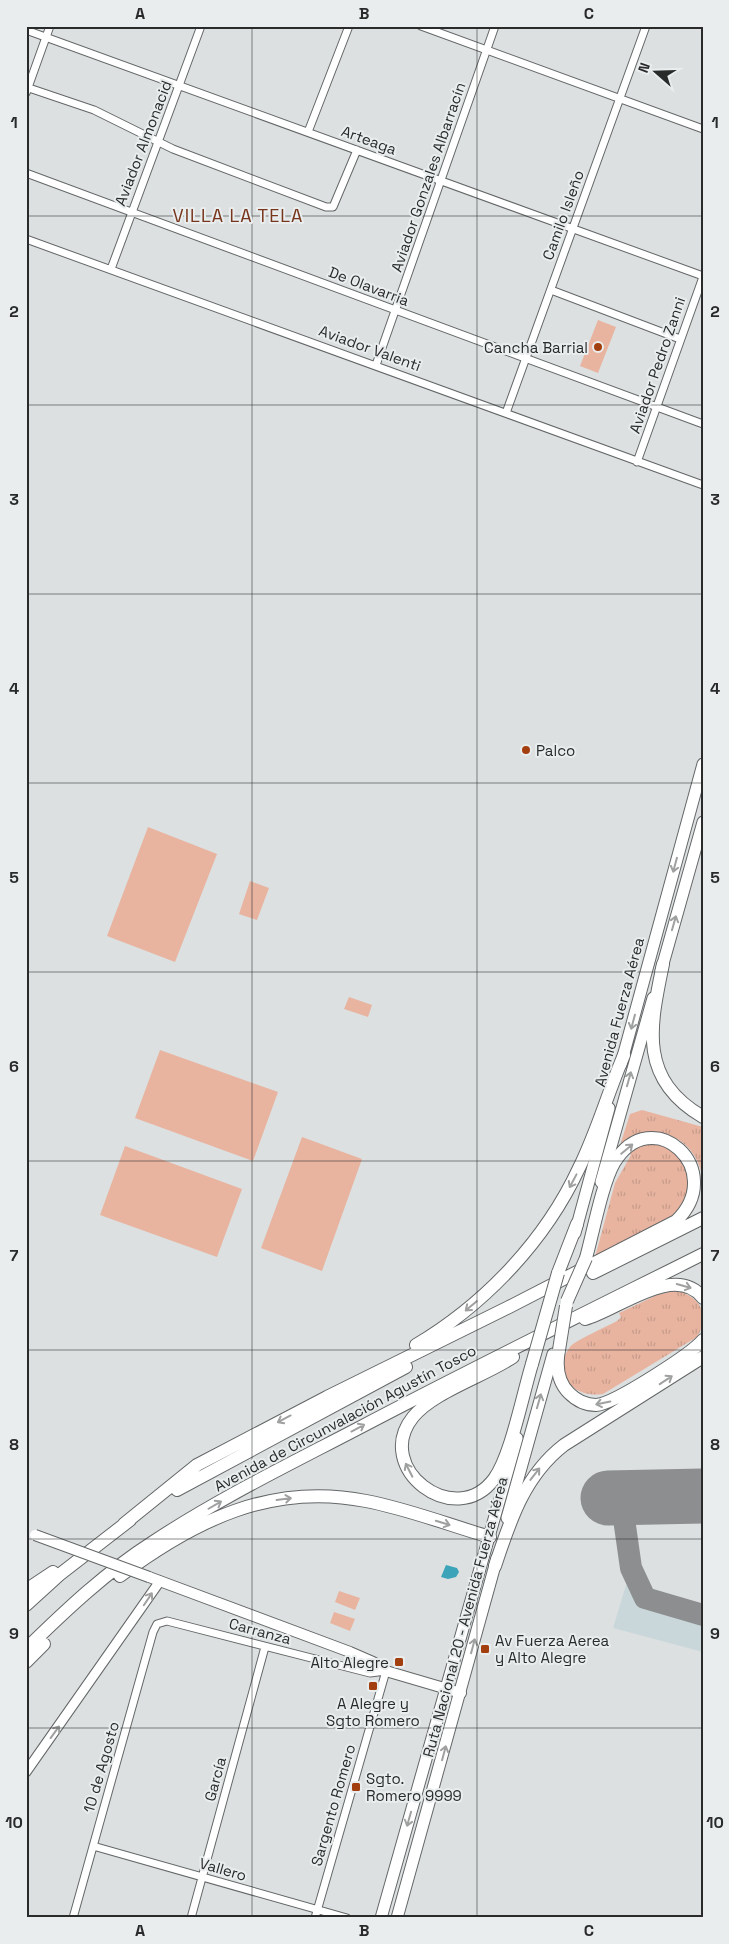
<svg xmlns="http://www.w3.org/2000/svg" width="729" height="1944" font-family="'Space Grotesk',sans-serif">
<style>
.built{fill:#cad7da}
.grass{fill:url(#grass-tufts)}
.pitch{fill:#e8b4a0}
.water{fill:#3ca4b8}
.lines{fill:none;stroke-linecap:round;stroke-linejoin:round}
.taxiway{stroke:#8c8e8f;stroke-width:22}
.runway{stroke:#8c8e8f;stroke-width:55}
.minor-casing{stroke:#646768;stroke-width:9}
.tertiary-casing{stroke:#646768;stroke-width:11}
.secondary-casing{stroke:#646768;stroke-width:12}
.primary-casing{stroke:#646768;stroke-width:13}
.motorway-casing{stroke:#646768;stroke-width:14}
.minor{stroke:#fff;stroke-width:7}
.tertiary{stroke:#fff;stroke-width:9}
.secondary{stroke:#fff;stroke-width:10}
.primary{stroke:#fff;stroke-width:11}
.motorway{stroke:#fff;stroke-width:12}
.secondary-bridge-casing{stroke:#646768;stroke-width:12;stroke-linecap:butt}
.motorway-bridge-casing{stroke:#646768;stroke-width:14;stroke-linecap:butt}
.secondary-bridge{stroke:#fff;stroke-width:10}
.motorway-bridge{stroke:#fff;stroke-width:12}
.oneway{stroke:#9fa0a0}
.grid{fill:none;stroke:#292b2b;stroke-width:1;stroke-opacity:0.55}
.poi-dot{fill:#a33f0e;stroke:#e9edee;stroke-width:2}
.labels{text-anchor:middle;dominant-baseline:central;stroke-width:4;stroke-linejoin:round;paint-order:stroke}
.street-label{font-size:15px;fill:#292b2b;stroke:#e9edee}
.poi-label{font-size:15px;fill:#292b2b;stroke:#e9edee;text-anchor:start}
.quarter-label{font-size:18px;letter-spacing:1px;fill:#77361b;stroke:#e9edee}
.neatline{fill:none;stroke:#292b2b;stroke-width:2}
.grid-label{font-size:16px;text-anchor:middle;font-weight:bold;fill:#292b2b}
</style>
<defs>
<pattern id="grass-tufts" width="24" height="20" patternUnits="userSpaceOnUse" patternTransform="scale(1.25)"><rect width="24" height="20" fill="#e8b4a0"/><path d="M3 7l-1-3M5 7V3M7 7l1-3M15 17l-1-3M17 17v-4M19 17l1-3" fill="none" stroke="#c79b8a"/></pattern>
</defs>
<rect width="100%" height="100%" fill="#dce0e1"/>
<path class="built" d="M 626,1585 L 703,1606 L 703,1652 L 613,1628 Z"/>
<path class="grass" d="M 642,1110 L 703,1127 L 703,1178 C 698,1153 680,1131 652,1134 C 643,1134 632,1141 623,1145 L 621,1142 L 630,1114 Z
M 657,1143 L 680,1153 L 692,1183 L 678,1212 L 670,1218 L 595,1257 L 615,1183 L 631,1155 L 629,1153 L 643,1145 Z
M 676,1290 C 700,1297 711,1314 697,1337 L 603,1394 C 574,1399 550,1373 570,1347 C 574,1341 608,1326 617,1321 L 621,1317 L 619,1313 L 657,1295 Z"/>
<path class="pitch" d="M 598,320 L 616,327 L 598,373 L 580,366 Z
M 148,827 L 217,854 L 175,962 L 107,936 Z
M 250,881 L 269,888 L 257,920 L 239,914 Z
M 349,997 L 372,1005 L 368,1017 L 344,1009 Z
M 160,1050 L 278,1092 L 253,1161 L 135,1118 Z
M 302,1137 L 362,1159 L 322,1271 L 261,1248 Z
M 125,1146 L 242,1189 L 217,1257 L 100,1215 Z
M 339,1591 L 360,1598 L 355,1610 L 335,1602 Z
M 334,1612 L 355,1619 L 350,1631 L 330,1623 Z"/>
<path class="water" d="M 446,1565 L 457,1568 L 459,1572 L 456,1577 L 448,1579 L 441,1577 Z"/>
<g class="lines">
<path class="taxiway" d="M 621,1498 L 631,1568 L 645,1598 L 703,1615"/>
<path class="runway" d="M 608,1498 L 703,1496"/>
<defs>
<path id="minor" d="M 421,26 L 703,129
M 26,30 L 703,276
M 26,87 L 94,110 L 173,149 L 326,207 L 333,207 L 357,150
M 26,93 L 50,26
M 308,132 L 349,26
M 26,173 L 703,424
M 26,239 L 703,485
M 111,269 L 201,26
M 551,290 L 680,339
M 376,365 L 495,26
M 506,413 L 646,26
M 637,462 L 703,277
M 93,1846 L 347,1918
M 73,1918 L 153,1632 L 157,1624 L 167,1621 L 370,1673 L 386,1671 L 315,1918
M 191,1918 L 265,1647"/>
<path id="tertiary" d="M 26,1772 L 160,1581"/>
<path id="secondary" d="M 149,1577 L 350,1652 L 373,1662 L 386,1671 L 461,1693"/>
<path id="primary" d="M 661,971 L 703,822
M 621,1064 L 703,764
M 601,1182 L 653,998
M 575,1233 L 609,1108
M 507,1518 L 553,1354
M 381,1918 L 517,1438
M 397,1918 L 497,1558"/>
<path id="motorway" d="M 663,964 C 650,1027 638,1079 703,1117
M 558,1273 L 577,1224
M 593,1273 L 703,1218
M 585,1319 C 618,1310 675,1262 703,1298
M 416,1345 C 485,1304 545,1241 579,1168 C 597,1132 608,1092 624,1055
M 559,1350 C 556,1366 557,1381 569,1393 C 576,1400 586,1405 596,1405 C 614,1404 691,1354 703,1340
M 513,1357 C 485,1376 433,1392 413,1417 C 372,1468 455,1531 494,1479 C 511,1456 523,1393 532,1364
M 177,1490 L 406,1367
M 124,1524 L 197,1465 L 327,1397 L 509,1307 L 676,1221 C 729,1170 652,1100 614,1163 C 602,1184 593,1233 586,1258
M 495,1566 C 510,1521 524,1476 564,1445 L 703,1357
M 120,1576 C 194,1521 271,1482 366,1501 C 408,1509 449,1525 490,1537
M 26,1590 L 53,1572
M 26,1605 L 59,1575 L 130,1520
M 26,1649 C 66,1610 106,1572 153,1542 C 218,1499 288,1465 357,1429 C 471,1369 587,1312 703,1254
M 26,1662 L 44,1644"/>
</defs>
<use href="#minor" class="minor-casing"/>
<use href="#tertiary" class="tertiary-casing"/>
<use href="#secondary" class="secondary-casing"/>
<use href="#primary" class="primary-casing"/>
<use href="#motorway" class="motorway-casing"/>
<use href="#minor" class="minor"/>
<use href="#tertiary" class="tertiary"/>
<use href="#secondary" class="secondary"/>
<use href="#primary" class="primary"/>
<use href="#motorway" class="motorway"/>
<defs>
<path id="secondary-bridge" d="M 35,1535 L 149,1577"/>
<path id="motorway-bridge" d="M 567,1301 L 586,1258
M 559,1350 L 566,1306
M 532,1364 L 558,1273"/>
</defs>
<use href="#secondary-bridge" class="secondary-bridge-casing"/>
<use href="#motorway-bridge" class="motorway-bridge-casing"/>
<use href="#secondary-bridge" class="secondary-bridge"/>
<use href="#motorway-bridge" class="motorway-bridge"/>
</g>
<defs><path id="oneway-shaft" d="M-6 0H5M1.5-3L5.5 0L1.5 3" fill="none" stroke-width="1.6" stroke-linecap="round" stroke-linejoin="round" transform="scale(1.25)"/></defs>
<g class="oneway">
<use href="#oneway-shaft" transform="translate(675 865) rotate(105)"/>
<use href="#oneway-shaft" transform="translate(674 923) rotate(-74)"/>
<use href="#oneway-shaft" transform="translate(633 1022) rotate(105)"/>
<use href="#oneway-shaft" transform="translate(629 1079) rotate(-74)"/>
<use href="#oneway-shaft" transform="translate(627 1149) rotate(-40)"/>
<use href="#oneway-shaft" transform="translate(573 1181) rotate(118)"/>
<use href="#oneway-shaft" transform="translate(684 1286) rotate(16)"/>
<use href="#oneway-shaft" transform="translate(471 1306) rotate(140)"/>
<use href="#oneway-shaft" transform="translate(666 1380) rotate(-33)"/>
<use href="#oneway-shaft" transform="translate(539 1401) rotate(-74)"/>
<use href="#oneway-shaft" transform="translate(603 1403) rotate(168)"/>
<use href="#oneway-shaft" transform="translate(284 1419) rotate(152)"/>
<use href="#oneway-shaft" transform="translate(358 1428) rotate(-28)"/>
<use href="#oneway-shaft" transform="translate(409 1470) rotate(-117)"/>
<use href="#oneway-shaft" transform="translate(535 1474) rotate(-52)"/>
<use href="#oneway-shaft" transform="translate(284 1499) rotate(-7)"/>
<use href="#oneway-shaft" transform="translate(215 1505) rotate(-30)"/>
<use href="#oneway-shaft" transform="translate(443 1523) rotate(17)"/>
<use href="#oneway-shaft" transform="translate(148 1599) rotate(-56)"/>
<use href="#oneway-shaft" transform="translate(473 1646) rotate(-75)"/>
<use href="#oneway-shaft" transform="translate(55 1732) rotate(-54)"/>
<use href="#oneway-shaft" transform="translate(444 1753) rotate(-75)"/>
<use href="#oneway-shaft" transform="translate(409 1819) rotate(106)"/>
</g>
<path class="grid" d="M 252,26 L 252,1918M 477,26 L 477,1918M 26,216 L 703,216M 26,405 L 703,405M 26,594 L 703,594M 26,783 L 703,783M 26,972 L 703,972M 26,1161 L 703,1161M 26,1350 L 703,1350M 26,1539 L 703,1539M 26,1728 L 703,1728"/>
<g class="poi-dot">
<circle cx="598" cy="347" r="5"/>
<circle cx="526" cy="750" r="5"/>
<rect x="480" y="1644" width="10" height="10" rx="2.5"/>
<rect x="394" y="1657" width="10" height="10" rx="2.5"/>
<rect x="368" y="1681" width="10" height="10" rx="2.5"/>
<rect x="351" y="1782" width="10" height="10" rx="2.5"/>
</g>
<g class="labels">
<g class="street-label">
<text transform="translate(369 140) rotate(20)">Arteaga</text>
<text transform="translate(143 143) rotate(-69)">Aviador Almonacid</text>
<text transform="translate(428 177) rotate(-71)">Aviador Gonzales Albarracín</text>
<text transform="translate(563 215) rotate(-70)">Camilo Isleño</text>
<text transform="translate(369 286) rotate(21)">De Olavarria</text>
<text transform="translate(370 348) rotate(20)">Aviador Valenti</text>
<text transform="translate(657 365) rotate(-71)">Aviador Pedro Zanni</text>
<text transform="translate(619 1012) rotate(-75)">Avenida Fuerza Aérea</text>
<text transform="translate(345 1418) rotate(-28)">Avenida de Circunvalación Agustín Tosco</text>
<text transform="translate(465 1617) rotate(-75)">Ruta Nacional 20 - Avenida Fuerza Aérea</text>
<text transform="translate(260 1631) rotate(15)">Carranza</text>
<text transform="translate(101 1767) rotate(-74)">10 de Agosto</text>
<text transform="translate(215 1779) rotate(-75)">García</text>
<text transform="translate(333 1805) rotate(-74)">Sargento Romero</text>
<text transform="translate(223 1869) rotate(16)">Vallero</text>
</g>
<g class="poi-label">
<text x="588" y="347" text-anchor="end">Cancha Barrial</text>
<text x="536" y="750">Palco</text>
<text x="495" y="1640">Av Fuerza Aerea<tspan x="495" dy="17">y Alto Alegre</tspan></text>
<text x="389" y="1662" text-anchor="end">Alto Alegre</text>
<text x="373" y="1703" text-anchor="middle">A Alegre y<tspan x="373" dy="17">Sgto Romero</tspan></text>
<text x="366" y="1778">Sgto.<tspan x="366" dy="17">Romero 9999</tspan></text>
</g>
<g class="quarter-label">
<text x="238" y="215">VILLA LA TELA</text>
</g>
</g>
<rect width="729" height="1944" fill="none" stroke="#e9edee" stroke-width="55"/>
<g transform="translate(656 72) rotate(290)" stroke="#e9edee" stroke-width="4" paint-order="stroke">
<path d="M0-4L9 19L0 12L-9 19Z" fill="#292b2b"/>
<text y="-8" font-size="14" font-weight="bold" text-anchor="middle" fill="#292b2b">N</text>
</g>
<rect x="28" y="28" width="674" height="1888" class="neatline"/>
<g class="grid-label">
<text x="140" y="19">A</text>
<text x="364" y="19">B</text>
<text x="589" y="19">C</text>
<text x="14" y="128">1</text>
<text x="715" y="128">1</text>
<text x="14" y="317">2</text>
<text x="715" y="317">2</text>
<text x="14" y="505">3</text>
<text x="715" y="505">3</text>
<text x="14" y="694">4</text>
<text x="715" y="694">4</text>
<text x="14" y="883">5</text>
<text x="715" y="883">5</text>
<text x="14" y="1072">6</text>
<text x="715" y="1072">6</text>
<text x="14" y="1261">7</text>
<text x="715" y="1261">7</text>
<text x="14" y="1450">8</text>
<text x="715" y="1450">8</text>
<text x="14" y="1639">9</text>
<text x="715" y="1639">9</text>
<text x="14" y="1828">10</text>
<text x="715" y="1828">10</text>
<text x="140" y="1936">A</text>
<text x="364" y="1936">B</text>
<text x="589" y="1936">C</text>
</g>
</svg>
